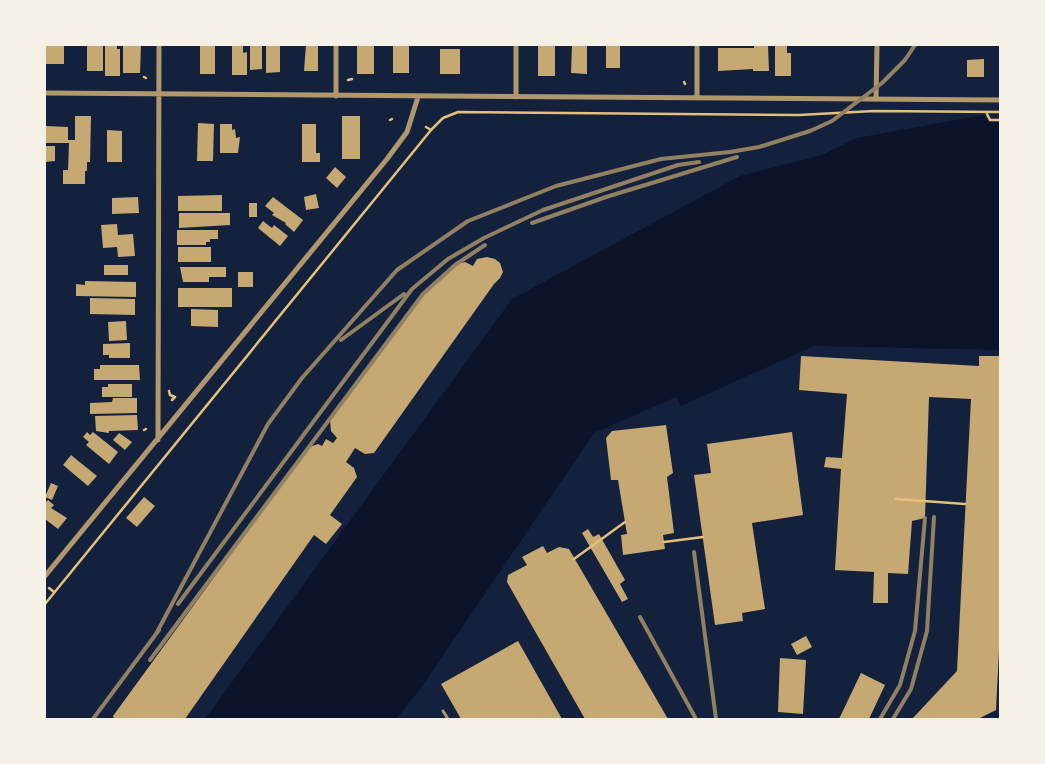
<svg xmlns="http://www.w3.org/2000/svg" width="1045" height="764" font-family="'PT Serif',serif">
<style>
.water{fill:#0b132b}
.building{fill:#c6a872}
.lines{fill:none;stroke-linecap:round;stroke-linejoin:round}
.path{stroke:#e5c07b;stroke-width:2.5}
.service{stroke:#b1986c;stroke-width:3}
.minor{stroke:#b1986c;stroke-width:5}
.rail{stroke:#918062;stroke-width:4}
</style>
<rect width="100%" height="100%" fill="#14213d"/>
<path class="water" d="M 983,115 L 988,122 L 1000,122 L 1000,350 L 814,346 L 681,406 L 676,397 L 594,433 L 421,688 L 396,719 L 205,719 L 512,299 L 740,176 L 822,155 L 857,138 Z"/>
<path class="building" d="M 45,45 L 64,45 L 64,64 L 45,64 Z
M 87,45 L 103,45 L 103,71 L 87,71 Z
M 105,45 L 117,45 L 117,49 L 120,49 L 120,76 L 105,76 Z
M 123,45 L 141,45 L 140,73 L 123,73 Z
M 200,45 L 215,45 L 215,74 L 200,74 Z
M 232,45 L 243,45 L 243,53 L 247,52 L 247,75 L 232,75 Z
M 250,45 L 262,45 L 262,69 L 250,70 Z
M 266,45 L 280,45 L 280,72 L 266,73 Z
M 306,45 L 318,45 L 318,71 L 304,71 Z
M 357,45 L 374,45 L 374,74 L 357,74 Z
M 393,45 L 409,45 L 409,73 L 393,73 Z
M 538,45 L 555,45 L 555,76 L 538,76 Z
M 572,45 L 587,45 L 587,74 L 571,73 Z
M 606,45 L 620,45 L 620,68 L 606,68 Z
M 754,45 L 768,45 L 769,71 L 753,71 L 753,69 L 718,71 L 718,48 L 754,48 Z
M 775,45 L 787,45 L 787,53 L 791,53 L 791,76 L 775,76 Z
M 440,49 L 460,49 L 460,74 L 440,74 Z
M 984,59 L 984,77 L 967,77 L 967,60 Z
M 75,116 L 91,116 L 90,162 L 87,162 L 87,171 L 85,171 L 85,184 L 63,184 L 63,170 L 68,170 L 69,143 L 45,143 L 45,126 L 68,127 L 68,140 L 75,140 Z
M 342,116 L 360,116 L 360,159 L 342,159 Z
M 198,123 L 214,124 L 213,161 L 197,161 Z
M 220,124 L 232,124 L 232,130 L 235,129 L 236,138 L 240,137 L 238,153 L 220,153 Z
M 302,124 L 316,124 L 316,153 L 320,153 L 320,162 L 302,162 Z
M 107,130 L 122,131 L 122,162 L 107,162 Z
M 45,146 L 55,146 L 55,161 L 45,162 Z
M 335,167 L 346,177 L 337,188 L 326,178 Z
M 316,194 L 319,208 L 306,210 L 304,197 Z
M 222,195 L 222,211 L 178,211 L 178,196 Z
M 138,197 L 139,213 L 112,214 L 112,198 Z
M 273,197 L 303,220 L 294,232 L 285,224 L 286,223 L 272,215 L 274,213 L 265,206 Z
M 249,203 L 257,203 L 257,217 L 249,217 Z
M 179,213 L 230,213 L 230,225 L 179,228 Z
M 263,221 L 272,228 L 274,225 L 288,236 L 280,246 L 258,228 Z
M 117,224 L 118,235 L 133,234 L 135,256 L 118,257 L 117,247 L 103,248 L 101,225 Z
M 177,230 L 218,230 L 218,239 L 210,239 L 210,242 L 206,242 L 206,245 L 177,245 Z
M 178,247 L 211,247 L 211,262 L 178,262 Z
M 487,257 L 495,259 L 500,263 L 503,272 L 500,278 L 494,284 L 374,453 L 365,454 L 355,448 L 346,462 L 354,468 L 357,477 L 330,515 L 342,524 L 326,544 L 314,535 L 185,719 L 114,719 L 113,716 L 309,447 L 318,444 L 322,446 L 326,439 L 333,443 L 337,438 L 331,431 L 330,420 L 422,297 L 458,264 L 465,262 L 473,266 L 477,259 Z
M 104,265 L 128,265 L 128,275 L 104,275 Z
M 180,267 L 226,267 L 226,277 L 209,277 L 209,282 L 183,282 Z
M 238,272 L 253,272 L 253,287 L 238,287 Z
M 85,281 L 136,282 L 136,297 L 76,296 L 76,284 L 85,285 Z
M 178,288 L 232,288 L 232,307 L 178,307 Z
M 90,298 L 135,299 L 135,315 L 90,314 Z
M 191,309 L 218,310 L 218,327 L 191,326 Z
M 126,321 L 127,340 L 109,341 L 108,322 Z
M 130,343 L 130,358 L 109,358 L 109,355 L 103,355 L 103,344 Z
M 801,356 L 979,366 L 979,356 L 1000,356 L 1000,631 L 996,710 L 978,719 L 912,719 L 957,671 L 971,399 L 929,397 L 925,518 L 912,521 L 908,574 L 888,573 L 888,603 L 873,603 L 874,572 L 835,570 L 841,469 L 824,467 L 826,457 L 842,458 L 847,394 L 799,390 Z
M 100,365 L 139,365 L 140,380 L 94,380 L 94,369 L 100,369 Z
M 108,384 L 132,384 L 132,397 L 102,397 L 102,387 L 108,387 Z
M 113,398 L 137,398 L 137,413 L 90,414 L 90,403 L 112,402 Z
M 137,415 L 138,430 L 109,431 L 109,433 L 96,431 L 95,416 Z
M 666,425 L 673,473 L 667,477 L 674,533 L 663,535 L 665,549 L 623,555 L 621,535 L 627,534 L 618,480 L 611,480 L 606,438 L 612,431 Z
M 87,432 L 90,435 L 93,432 L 118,452 L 109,464 L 86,445 L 89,442 L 83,437 Z
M 792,432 L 803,515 L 752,523 L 765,609 L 742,613 L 743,621 L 715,625 L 694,475 L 711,473 L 707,444 Z
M 119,433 L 132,442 L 125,450 L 113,440 Z
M 71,455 L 97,476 L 88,486 L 63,465 Z
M 51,483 L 58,486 L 52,500 L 45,497 Z
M 144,497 L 155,506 L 137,527 L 126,518 Z
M 48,500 L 54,505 L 51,508 L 67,518 L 58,529 L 45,519 L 45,503 Z
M 588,529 L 593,537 L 599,534 L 625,580 L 620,584 L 628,599 L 622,602 L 582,533 Z
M 543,546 L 547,553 L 559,547 L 569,549 L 668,719 L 585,719 L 507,582 L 508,575 L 527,565 L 522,557 Z
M 806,636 L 812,647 L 797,655 L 791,644 Z
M 518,641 L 562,719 L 461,719 L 441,684 Z
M 780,658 L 806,660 L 803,714 L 778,712 Z
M 861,673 L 885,685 L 869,719 L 839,719 Z"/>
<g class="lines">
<path class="path" d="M 144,77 L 146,78
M 348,80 L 352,79
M 684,82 L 685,84
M 986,112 L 990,120 L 1000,120
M 390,120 L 392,119
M 426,127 L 431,130
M 169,391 L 170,395 L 175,397 L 172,400
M 144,430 L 146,429
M 896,499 L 965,504
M 664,542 L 703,537
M 574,559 L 625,522
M 49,588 L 54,592
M 45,604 L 431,130 L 443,118 L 458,112 L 799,115 L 874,111 L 1000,112"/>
<path class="service" d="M 443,711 L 448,719"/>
<path class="minor" d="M 45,93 L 1000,100
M 336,96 L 336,45
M 516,97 L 516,45
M 697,98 L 697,45
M 876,99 L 877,45
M 158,440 L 159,45
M 45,576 L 387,159 L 407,132 L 418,97"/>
<path class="rail" d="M 532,223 L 606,197 L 737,157
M 341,340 L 404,294
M 694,552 L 716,719
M 178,604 L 412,289 L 448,259 L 484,238 L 543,210 L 678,165 L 699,162
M 640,617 L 696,719
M 156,634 L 268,424 L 302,378 L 397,270 L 468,221 L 556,186 L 661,159 L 730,152 L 759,147 L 810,131 L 832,121 L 882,83 L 905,60 L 915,45
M 150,660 L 423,294 L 455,265 L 485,245
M 93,719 L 159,630
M 880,719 L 900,685 L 915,631 L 925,518
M 893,719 L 911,689 L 927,631 L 934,517"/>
</g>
<rect width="1045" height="764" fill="none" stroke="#f6f1e7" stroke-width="92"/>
</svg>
